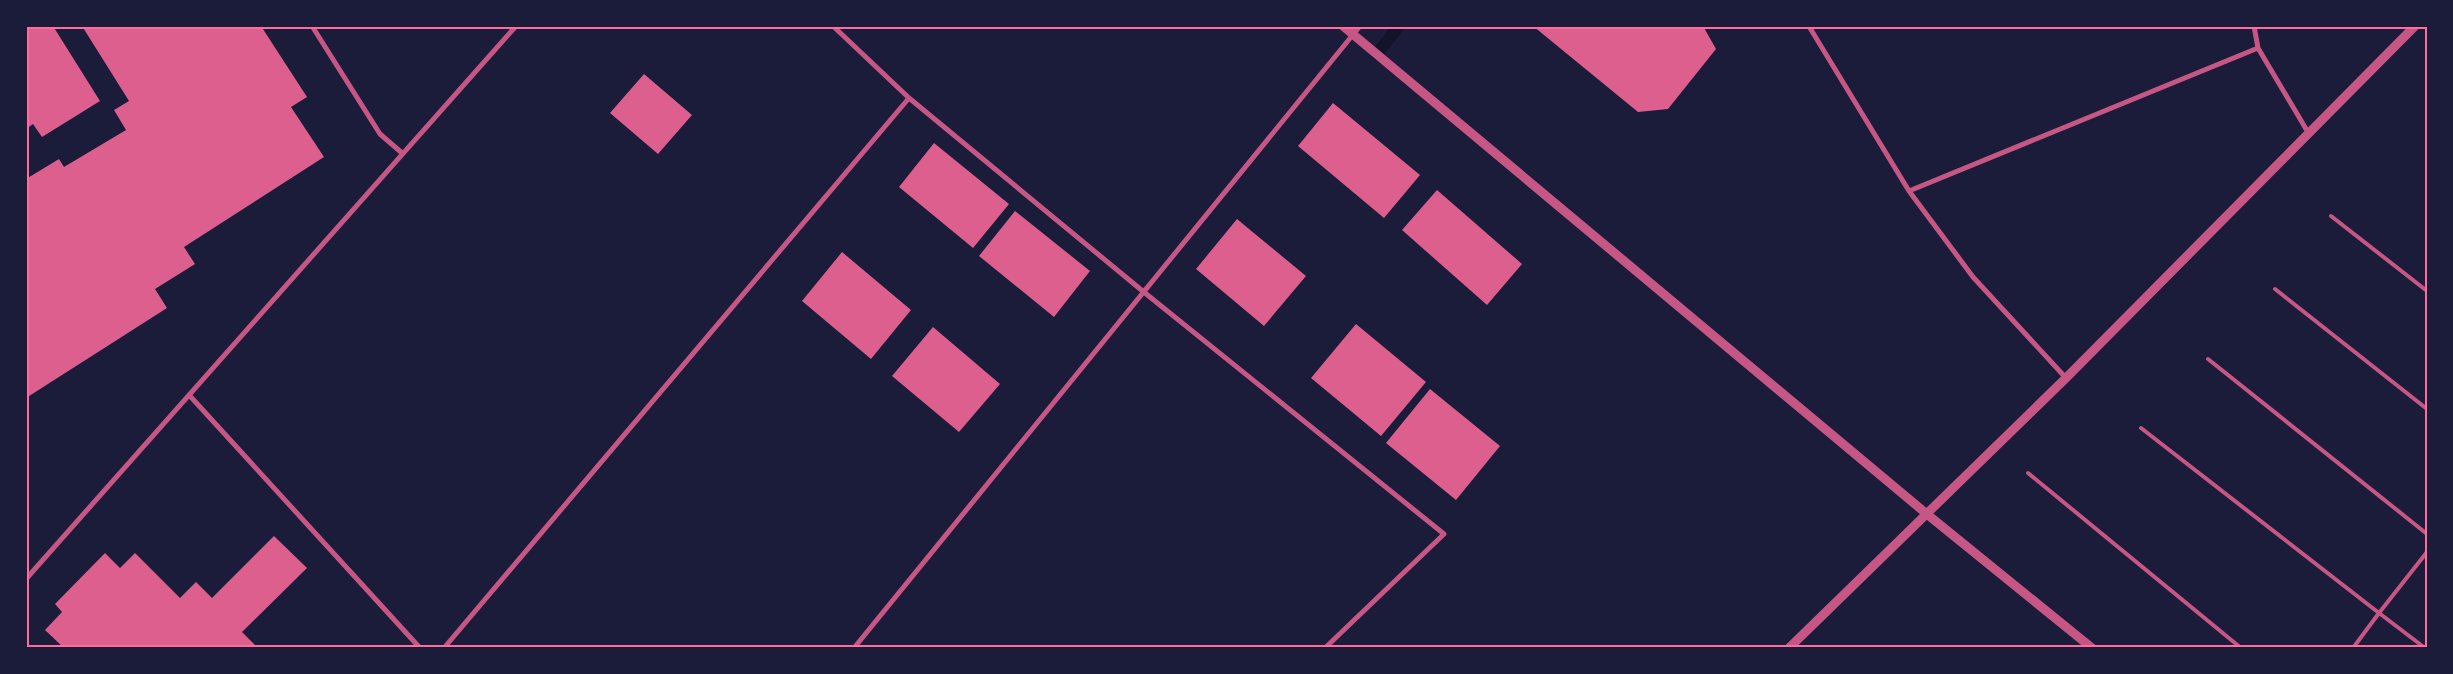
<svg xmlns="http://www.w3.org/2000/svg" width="2453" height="674" font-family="'Fira Sans Condensed',sans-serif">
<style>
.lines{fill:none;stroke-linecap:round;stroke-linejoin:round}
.stream{stroke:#12122b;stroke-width:12}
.building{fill:#dd5f8e}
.service{stroke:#c65784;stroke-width:4}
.minor{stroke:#c65784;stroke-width:5}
.tertiary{stroke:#c65784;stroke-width:9}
.neatline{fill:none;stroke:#ff6b9d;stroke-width:2}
</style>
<rect width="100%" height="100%" fill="#1b1b3a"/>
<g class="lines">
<path class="stream" d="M 1377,54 L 1399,26"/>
</g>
<path class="building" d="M 26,26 L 53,26 L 100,101 L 42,137 L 33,124 L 26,129 Z
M 82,26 L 261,26 L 307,97 L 291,107 L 324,157 L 184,247 L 195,264 L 155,289 L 167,308 L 26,398 L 26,179 L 59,159 L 64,167 L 126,130 L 114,110 L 129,101 Z
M 1533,26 L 1703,26 L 1716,49 L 1668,109 L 1638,112 Z
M 644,74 L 692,115 L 658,154 L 610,113 Z
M 1333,103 L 1420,175 L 1384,218 L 1298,146 Z
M 934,143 L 1009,204 L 973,248 L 899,187 Z
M 1437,190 L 1522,264 L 1487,305 L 1402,230 Z
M 1015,211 L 1090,271 L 1054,317 L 979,256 Z
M 1237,219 L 1306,276 L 1264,326 L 1196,269 Z
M 842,252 L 911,310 L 871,359 L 802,301 Z
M 1356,324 L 1426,382 L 1381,436 L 1311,378 Z
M 933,327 L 1000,384 L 959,432 L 892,376 Z
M 1430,389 L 1500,446 L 1456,500 L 1386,443 Z
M 274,536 L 307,568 L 242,632 L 258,648 L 64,648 L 45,630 L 62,612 L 55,604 L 105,553 L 120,568 L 135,553 L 180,598 L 196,582 L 212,598 Z"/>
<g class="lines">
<path class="service" d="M 2331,216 L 2427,291
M 2275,289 L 2427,409
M 2208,359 L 2427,534
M 2141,428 L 2379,613 L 2427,552
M 2028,473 L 2241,648
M 2353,648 L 2379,613 L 2425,648"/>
<path class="minor" d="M 312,26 L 380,134 L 402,153
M 833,26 L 909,98 L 1145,293 L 1444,534 L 1325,648
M 1815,26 L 1810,28 L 1909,191 L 1973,277 L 2066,378
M 2254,26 L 2258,48 L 2309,134
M 1909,191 L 2258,48
M 190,396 L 420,648
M 26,579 L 516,26
M 444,648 L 909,98
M 854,648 L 1360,26"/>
<path class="tertiary" d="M 1343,26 L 1928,515 L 2092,648
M 1789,648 L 2066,378 L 2415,26"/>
</g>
<rect width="2453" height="674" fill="none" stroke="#1b1b3a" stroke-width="55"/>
<rect x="28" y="28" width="2398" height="618" class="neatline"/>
</svg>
